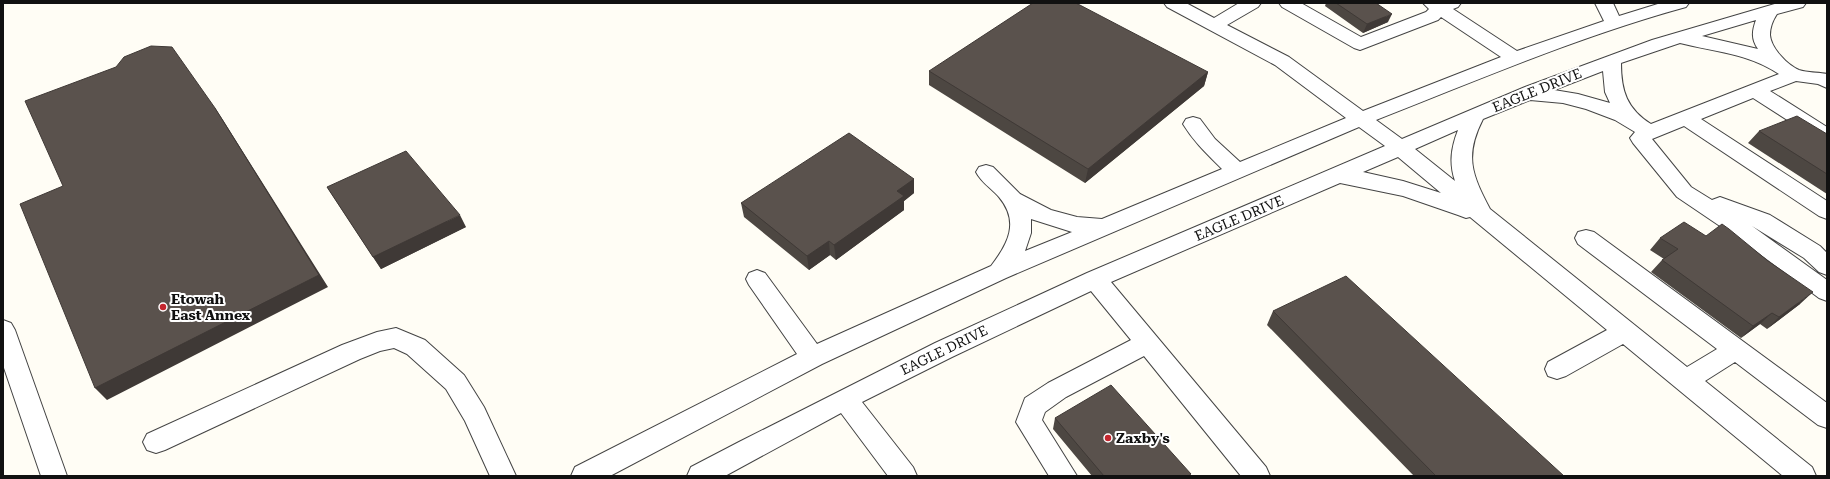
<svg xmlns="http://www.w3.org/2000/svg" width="1830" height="479" font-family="'Roboto Serif',serif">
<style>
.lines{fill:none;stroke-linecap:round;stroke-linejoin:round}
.minor-casing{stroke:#444;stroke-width:2}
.minor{fill:#fff;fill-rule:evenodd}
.wall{fill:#4d4742}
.shaded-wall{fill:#3f3936}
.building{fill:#5a524d;stroke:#3f3936}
.poi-dot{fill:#c4262e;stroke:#fff;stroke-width:1.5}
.labels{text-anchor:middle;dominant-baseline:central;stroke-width:4;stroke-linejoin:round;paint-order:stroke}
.street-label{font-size:14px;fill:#111;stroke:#fff}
.poi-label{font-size:14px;font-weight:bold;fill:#111;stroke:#fff;text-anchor:start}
</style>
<rect width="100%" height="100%" fill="#fffdf5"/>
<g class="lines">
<defs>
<path id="minor" d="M 1164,3 L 1186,3 L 1214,18 L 1239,3 L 1261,3 L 1258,7 L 1227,25 L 1289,57 L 1363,111 L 1501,57 L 1441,17 L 1438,20 L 1360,50 L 1354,48 L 1282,7 L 1279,3 L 1301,3 L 1361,37 L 1426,12 L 1429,9 L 1423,3 L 1461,3 L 1458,7 L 1453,9 L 1517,51 L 1604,21 L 1595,3 L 1613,3 L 1619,16 L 1661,3 L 1689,3 L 1686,7 C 1580,36 1478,80 1376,120 L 1402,139 L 1525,87 L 1652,40 L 1778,3 L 1806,3 L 1803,7 L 1777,14 C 1773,20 1770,27 1770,35 C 1771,48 1787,65 1799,70 C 1808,73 1818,72 1827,74 L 1827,88 L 1818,84 L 1796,81 L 1770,91 L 1827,127 L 1827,143 L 1820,141 L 1753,98 L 1701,119 L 1827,201 L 1827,219 L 1819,216 L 1684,126 L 1652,139 L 1691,187 L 1712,200 L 1720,197 L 1770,215 L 1820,246 L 1827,253 L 1827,275 L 1819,272 L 1804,258 L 1752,226 L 1827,280 L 1827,301 L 1819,298 L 1745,243 L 1677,197 L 1633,143 L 1630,138 L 1635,132 L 1615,120 L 1586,109 L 1563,103 L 1530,100 L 1483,119 C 1464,156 1472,175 1490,209 L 1687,367 L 1717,349 L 1578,244 L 1575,238 L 1578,232 L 1586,230 L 1594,232 L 1827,403 L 1827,428 L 1818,425 L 1735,362 L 1705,381 L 1812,467 L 1816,476 L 1783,476 L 1623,344 L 1566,376 L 1557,379 L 1548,376 L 1545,369 L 1548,362 L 1607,330 L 1470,217 L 1466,218 L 1458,215 L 1403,196 L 1340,183 L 1111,282 L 1266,467 L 1270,476 L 1241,476 L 1144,356 L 1066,397 L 1045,412 L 1042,420 L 1077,476 L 1049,476 L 1016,422 L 1025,398 L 1048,383 L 1131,340 L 1091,291 L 952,357 L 862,402 L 913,467 L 917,476 L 888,476 L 841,413 L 725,476 L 687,476 L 691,467 L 739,442 L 935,343 L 1087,273 L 1385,146 L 1359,127 L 1006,278 L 822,364 L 610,476 L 571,476 L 575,467 L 797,354 L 749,285 L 746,279 L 749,273 L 757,270 L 765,273 L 817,344 L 991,266 C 1008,244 1020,222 999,197 C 991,188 981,182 976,172 L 979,167 L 986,165 L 993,167 L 1020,194 L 1051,210 L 1077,217 L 1102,219 L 1222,169 C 1208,155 1194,142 1183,124 L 1186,119 L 1193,117 L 1200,119 L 1215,139 L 1240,162 L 1346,118 L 1275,65 L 1167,7 ZM 1756,20 C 1752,31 1751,39 1758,49 L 1702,36 ZM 1680,43 C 1715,52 1747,53 1779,74 L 1651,124 C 1627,109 1621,91 1621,63 ZM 1603,71 L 1605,92 L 1610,103 L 1578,94 L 1554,90 ZM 1458,130 C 1451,148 1449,163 1455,181 L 1415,149 ZM 1398,157 L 1441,193 L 1403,181 L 1363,172 ZM 1031,219 L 1072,232 L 1025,251 L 1031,233 Z
M 3,320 L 11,323 L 15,330 L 67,476 L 41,476 L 3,365 Z
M 396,328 L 425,340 L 464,375 L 484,407 L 516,476 L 490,476 L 465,421 L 446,389 L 407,354 L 394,348 L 380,351 L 360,359 L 165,450 L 156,453 L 147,450 L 143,442 L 147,434 L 342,345 L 377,332 Z"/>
</defs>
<use href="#minor" class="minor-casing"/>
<use href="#minor" class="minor"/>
</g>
<path class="wall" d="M 1326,3 L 1376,3 L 1388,22 L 1363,33 L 1325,6 Z
M 929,71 L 1208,72 L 1204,86 L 1085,183 L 929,85 Z
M 1759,131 L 1827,134 L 1827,194 L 1748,143 Z
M 914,179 L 914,193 L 904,201 L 904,210 L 836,260 L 830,255 L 809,270 L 744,217 L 741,203 Z
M 327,187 L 466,227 L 381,269 Z
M 1660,238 L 1800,304 L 1767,329 L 1760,324 L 1741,338 L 1651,272 L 1662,260 L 1664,259 L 1650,250 Z
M 1273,311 L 1564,476 L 1414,476 L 1267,325 Z
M 1055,418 L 1190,476 L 1092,476 L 1053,429 Z"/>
<path class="shaded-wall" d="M 1392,14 L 1388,22 L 1363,33 L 1367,24 Z
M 1208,72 L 1204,86 L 1085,183 L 1088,169 Z
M 215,108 L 223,120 L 328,287 L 107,400 L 95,388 Z
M 914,179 L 914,193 L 904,201 L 904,210 L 836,260 L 834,245 L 897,191 Z
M 460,215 L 466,227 L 381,269 L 373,257 Z
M 829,241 L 830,255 L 809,270 L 807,256 Z
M 1813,292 L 1800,304 L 1767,329 L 1779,317 Z
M 1772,313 L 1760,324 L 1741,338 L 1753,326 Z"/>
<path class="building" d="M 1033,3 L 1076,3 L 1208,72 L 1088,169 L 929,71 Z
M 1336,3 L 1376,3 L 1392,14 L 1367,24 Z
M 151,46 L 172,47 L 215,108 L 319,275 L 95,388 L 20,204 L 63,186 L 25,101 L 116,67 L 124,57 Z
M 1797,116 L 1827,134 L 1827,174 L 1759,131 Z
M 849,133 L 914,179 L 897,191 L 904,196 L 834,245 L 829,241 L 807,256 L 741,203 Z
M 406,151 L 460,215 L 373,257 L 327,187 Z
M 1684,222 L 1706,236 L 1722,224 L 1729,229 L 1768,261 L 1813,292 L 1779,317 L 1772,313 L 1753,326 L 1662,260 L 1678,249 L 1660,238 Z
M 1346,276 L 1564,476 L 1436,476 L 1273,311 Z
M 1111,385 L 1191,474 L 1188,476 L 1104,476 L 1055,418 Z"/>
<g class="poi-dot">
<circle cx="163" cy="307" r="4"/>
<circle cx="1108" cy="438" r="4"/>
</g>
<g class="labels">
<g class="street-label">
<text transform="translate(1537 90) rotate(-22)">EAGLE DRIVE</text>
<text transform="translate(1239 218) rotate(-23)">EAGLE DRIVE</text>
<text transform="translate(944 350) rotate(-26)">EAGLE DRIVE</text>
</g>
<g class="poi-label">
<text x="171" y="299">Etowah<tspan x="171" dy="16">East Annex</tspan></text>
<text x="1116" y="438">Zaxby's</text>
</g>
</g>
<rect width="1830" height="479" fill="none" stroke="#111111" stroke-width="8"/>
</svg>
